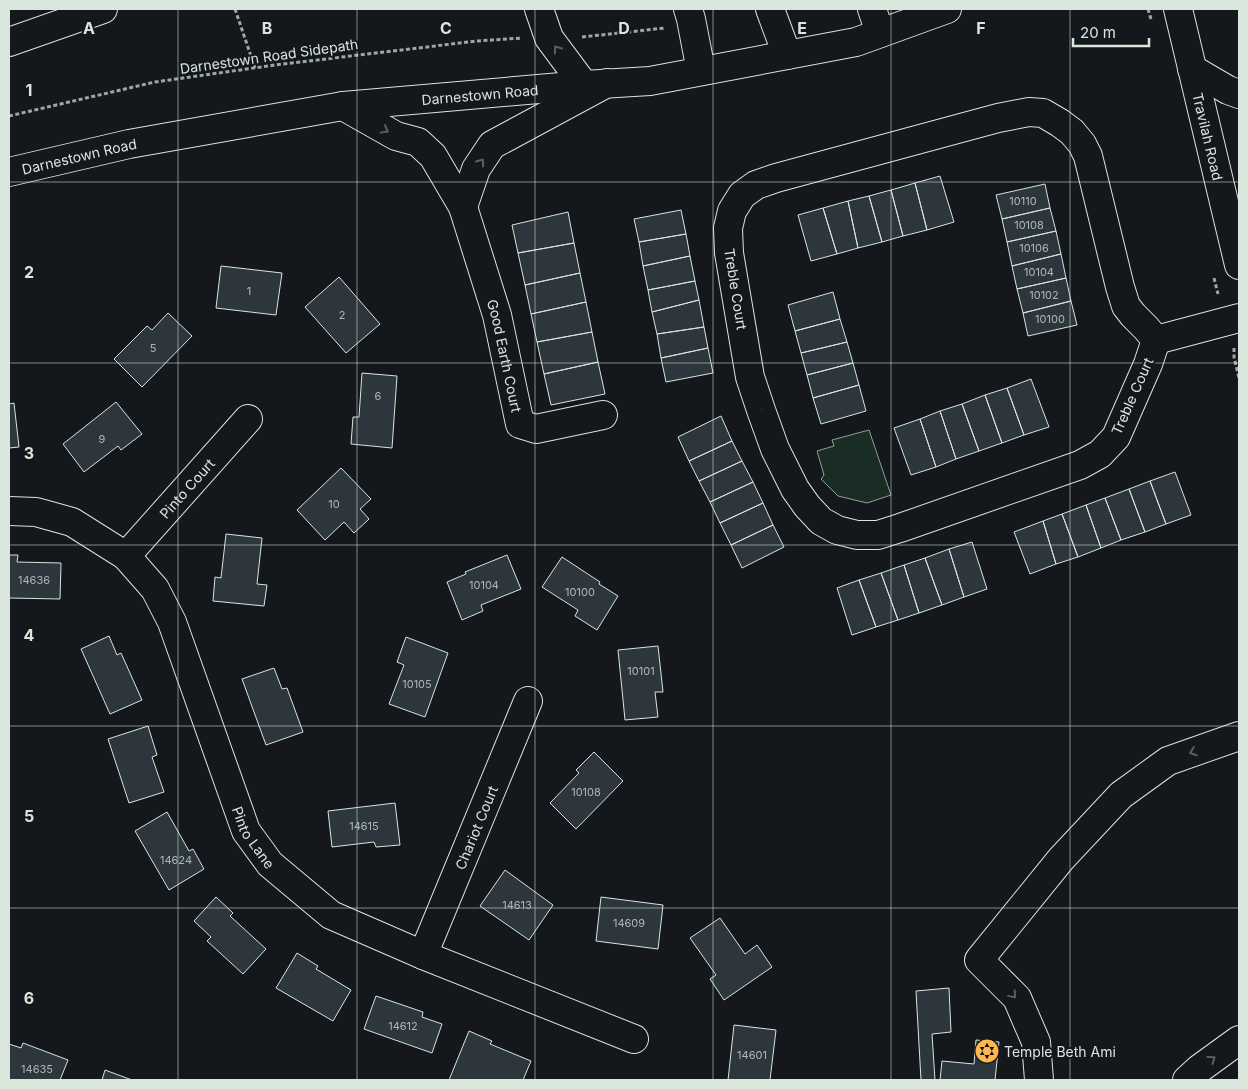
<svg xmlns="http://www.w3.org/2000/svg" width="1248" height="1089" font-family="Inter,sans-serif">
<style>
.green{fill:#1a2d24;stroke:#939e99}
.building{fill:#2c363c;stroke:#d8e6dc}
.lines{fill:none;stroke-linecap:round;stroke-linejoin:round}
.minor-casing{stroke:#d8e6dc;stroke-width:30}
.major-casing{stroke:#d8e6dc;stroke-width:30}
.path{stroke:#9da8a2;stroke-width:3;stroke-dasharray:4 2.5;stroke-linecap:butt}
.minor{stroke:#14181c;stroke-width:28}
.major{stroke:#14181c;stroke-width:28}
.oneway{stroke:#59605f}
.grid{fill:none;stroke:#d8e6dc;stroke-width:1;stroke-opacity:0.55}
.labels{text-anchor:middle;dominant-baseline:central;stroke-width:4;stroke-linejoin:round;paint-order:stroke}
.number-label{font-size:11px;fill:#adbab4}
.street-label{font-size:14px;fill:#d8e6dc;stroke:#14181c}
.poi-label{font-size:14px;fill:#d8e6dc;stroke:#14181c;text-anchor:start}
.grid-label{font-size:16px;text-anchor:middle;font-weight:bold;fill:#d8e6dc;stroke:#14181c;stroke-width:4;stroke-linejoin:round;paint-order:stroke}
</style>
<rect width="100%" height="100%" fill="#14181c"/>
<path class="green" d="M 869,430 L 891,495 L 867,503 L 838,496 L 821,479 L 824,475 L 817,451 L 834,446 L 832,440 Z"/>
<path class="building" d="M 940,176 L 954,222 L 927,230 L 915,183 Z
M 915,183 L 927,230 L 903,236 L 891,190 Z
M 1045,184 L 1050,208 L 1002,219 L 996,195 Z
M 891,190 L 903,236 L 882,242 L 869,196 Z
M 869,196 L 882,242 L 858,248 L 848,201 Z
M 848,201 L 858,248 L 837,254 L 823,208 Z
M 823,208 L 837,254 L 811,261 L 798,215 Z
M 1050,208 L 1056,231 L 1007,242 L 1002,219 Z
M 681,210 L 686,234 L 639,242 L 634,219 Z
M 568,212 L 574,243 L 518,253 L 512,225 Z
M 1056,231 L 1061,254 L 1012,266 L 1007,242 Z
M 686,234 L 690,256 L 643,266 L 639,242 Z
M 574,243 L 580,273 L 525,285 L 518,253 Z
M 1061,254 L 1066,278 L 1017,289 L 1012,266 Z
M 690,256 L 695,281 L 648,290 L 643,266 Z
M 221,266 L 282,273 L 276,315 L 216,308 Z
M 580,273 L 586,302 L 531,314 L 525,285 Z
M 339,277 L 380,324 L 346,353 L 305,307 Z
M 1066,278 L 1071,301 L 1023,313 L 1017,289 Z
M 695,281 L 699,300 L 652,312 L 648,290 Z
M 833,292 L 840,319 L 795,331 L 788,305 Z
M 699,300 L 704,327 L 657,334 L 652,312 Z
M 1071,301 L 1077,325 L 1028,336 L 1023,313 Z
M 586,302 L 592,332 L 537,342 L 531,314 Z
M 168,313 L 192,336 L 142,387 L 114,359 L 147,326 L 152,330 Z
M 840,319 L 847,342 L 801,353 L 795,331 Z
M 704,327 L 708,348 L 661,358 L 657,334 Z
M 592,332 L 598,362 L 544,374 L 537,342 Z
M 847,342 L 853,363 L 807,375 L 801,353 Z
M 708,348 L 713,373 L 666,382 L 661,358 Z
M 598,362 L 605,394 L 551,405 L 544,374 Z
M 853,363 L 859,385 L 813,398 L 807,375 Z
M 362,373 L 397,376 L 392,448 L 351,444 L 353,417 L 359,417 Z
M 1031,379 L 1049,427 L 1024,435 L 1007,388 Z
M 859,385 L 866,411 L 821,424 L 813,398 Z
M 1007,388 L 1024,435 L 1002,443 L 985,395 Z
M 985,395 L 1002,443 L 979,451 L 962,404 Z
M 116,402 L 142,434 L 121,450 L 118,446 L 84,472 L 63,444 Z
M 14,403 L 19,447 L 9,448 L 9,404 Z
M 962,404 L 979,451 L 956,459 L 940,411 Z
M 940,411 L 956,459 L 936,467 L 920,419 Z
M 721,416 L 732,441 L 689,461 L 678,437 Z
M 920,419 L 936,467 L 911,475 L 894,428 Z
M 732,441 L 742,461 L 699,481 L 689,461 Z
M 742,461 L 753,482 L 710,502 L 699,481 Z
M 341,468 L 371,499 L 360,509 L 369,519 L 354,533 L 344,522 L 325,540 L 297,510 Z
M 1175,472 L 1191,515 L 1166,524 L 1150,481 Z
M 1150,481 L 1166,524 L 1145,532 L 1129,489 Z
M 753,482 L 763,503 L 720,523 L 710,502 Z
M 1129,489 L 1145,532 L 1121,540 L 1105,498 Z
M 1105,498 L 1121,540 L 1101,548 L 1086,505 Z
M 763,503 L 773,525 L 731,545 L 720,523 Z
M 1086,505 L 1101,548 L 1078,557 L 1062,514 Z
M 1062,514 L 1078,557 L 1056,564 L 1043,521 Z
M 1043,521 L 1056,564 L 1030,574 L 1014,532 Z
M 773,525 L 784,547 L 742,568 L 731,545 Z
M 226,534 L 262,538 L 257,584 L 267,585 L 264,606 L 213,601 L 215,577 L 221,578 Z
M 972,542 L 987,589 L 964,597 L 949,549 Z
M 949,549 L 964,597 L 942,605 L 925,558 Z
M 9,555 L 18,555 L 17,562 L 61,563 L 60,599 L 9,598 Z
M 507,555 L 521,589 L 481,605 L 483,611 L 462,620 L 447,582 L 466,574 L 465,572 Z
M 562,557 L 600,582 L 599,584 L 618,596 L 597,630 L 575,616 L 578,610 L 542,587 Z
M 925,558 L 942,605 L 919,613 L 904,565 Z
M 904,565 L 919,613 L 898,620 L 881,573 Z
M 881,573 L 898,620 L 876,627 L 859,580 Z
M 859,580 L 876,627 L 852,635 L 837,588 Z
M 109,636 L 117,655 L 121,653 L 142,700 L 110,714 L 81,649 Z
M 406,637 L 448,653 L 425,717 L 389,704 L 404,665 L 397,662 Z
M 658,646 L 663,692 L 655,692 L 658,717 L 625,720 L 618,650 Z
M 274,668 L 282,689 L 287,688 L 303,732 L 266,745 L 242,679 Z
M 148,726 L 157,755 L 152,757 L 164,792 L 129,803 L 108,739 Z
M 594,752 L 623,781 L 576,829 L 550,803 L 579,773 L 576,770 Z
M 395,803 L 400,845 L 376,847 L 374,842 L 332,847 L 328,811 Z
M 167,812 L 189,851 L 193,849 L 204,869 L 169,890 L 135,831 Z
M 505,870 L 553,905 L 529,940 L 480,906 Z
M 216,897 L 233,913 L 230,916 L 266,949 L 243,974 L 207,941 L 211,937 L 194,921 Z
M 601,897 L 663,905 L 658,949 L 596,941 Z
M 720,918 L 745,954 L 757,945 L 772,967 L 724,1000 L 710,979 L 716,975 L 690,938 Z
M 297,953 L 318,966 L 316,969 L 351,990 L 333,1021 L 276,988 Z
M 949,988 L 951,1032 L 932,1034 L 935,1080 L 921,1080 L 916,991 Z
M 376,996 L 423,1012 L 422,1017 L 442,1024 L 432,1053 L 364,1029 Z
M 734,1025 L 776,1030 L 770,1080 L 728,1080 Z
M 469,1031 L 492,1041 L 490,1044 L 531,1061 L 523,1080 L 449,1080 Z
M 976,1040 L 999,1042 L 995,1080 L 940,1080 L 942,1061 L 974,1064 Z
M 23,1043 L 68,1060 L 60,1080 L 11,1080 L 9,1079 L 9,1044 L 21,1048 Z
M 105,1070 L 132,1080 L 102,1080 Z"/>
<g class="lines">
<defs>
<g id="minor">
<path d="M 539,9 L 549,38 L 584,85"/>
<path d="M 688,9 L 691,19 L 701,71"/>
<path d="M 770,9 L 787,55"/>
<path d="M 872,9 L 880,33"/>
<path d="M 9,42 L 103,9"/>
<path d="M 1192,69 L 1228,90 L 1239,94"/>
<path id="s1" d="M 343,106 L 396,136 L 418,142 L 433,156 L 463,207 L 497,315 L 520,424 L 536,429 L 603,415"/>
<path d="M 1029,112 L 1043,113 L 1060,123 L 1072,132 L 1082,144 L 1088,156 L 1120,287 L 1126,306 L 1133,315 L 1146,328 L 1156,340 L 1148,364 L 1116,437 L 1100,454 L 1080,465 L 900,528 L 878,535 L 857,535 L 837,530 L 821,521 L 807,506 L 795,489 L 775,449 L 761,410 L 750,377 L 729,253 L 728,228 L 732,211 L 742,195 L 756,185 L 776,178 L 998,118 Z"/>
<path d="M 463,207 L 476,169 L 492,145 L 607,83"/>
<path d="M 1156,340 L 1239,318"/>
<path id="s2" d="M 9,511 L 36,512 L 72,522 L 126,556 L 155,589 L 172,622 L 246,831 L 270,864 L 331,915 L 423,955 L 634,1039"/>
<path id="s3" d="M 126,556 L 248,419"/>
<path id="s4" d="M 423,955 L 528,701"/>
<path d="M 1039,1080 L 1036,1042 L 1017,998 L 979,960 L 1061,859 L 1121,795 L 1168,761 L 1239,736"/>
<path d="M 1187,1080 L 1199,1069 L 1239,1040"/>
</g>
<g id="major">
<path id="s5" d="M 1178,9 L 1239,265"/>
<path id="s6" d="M 9,172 L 129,144 L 343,106 L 584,85 L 650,81 L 856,42 L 947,9"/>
</g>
</defs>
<use href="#minor" class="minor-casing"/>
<use href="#major" class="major-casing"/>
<path class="path" d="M 235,9 L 255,68
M 1148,9 L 1151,19
M 582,37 L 665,28
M 9,116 L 155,82 L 275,65 L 477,41 L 522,38
M 1214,278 L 1218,294
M 1234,348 L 1234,357 L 1239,378"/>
<use href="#minor" class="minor"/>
<use href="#major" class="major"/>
</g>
<defs><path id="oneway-chevron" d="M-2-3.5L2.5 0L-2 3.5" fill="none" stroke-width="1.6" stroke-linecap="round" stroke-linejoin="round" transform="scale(1.25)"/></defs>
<g class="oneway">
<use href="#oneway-chevron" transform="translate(557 49) rotate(-126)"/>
<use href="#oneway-chevron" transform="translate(385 130) rotate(29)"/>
<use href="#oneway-chevron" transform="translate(481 162) rotate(-55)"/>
<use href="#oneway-chevron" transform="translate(1193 752) rotate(161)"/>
<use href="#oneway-chevron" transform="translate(1013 995) rotate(50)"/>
<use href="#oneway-chevron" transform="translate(1212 1059) rotate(-36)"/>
</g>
<path class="grid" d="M 178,9 L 178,1080M 357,9 L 357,1080M 535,9 L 535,1080M 713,9 L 713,1080M 891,9 L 891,1080M 1070,9 L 1070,1080M 9,182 L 1239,182M 9,363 L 1239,363M 9,545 L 1239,545M 9,726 L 1239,726M 9,908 L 1239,908"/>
<defs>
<symbol id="synagogue-disc" viewBox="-11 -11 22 22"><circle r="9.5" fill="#ffb74d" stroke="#14181c"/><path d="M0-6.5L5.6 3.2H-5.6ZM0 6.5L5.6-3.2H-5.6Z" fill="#111"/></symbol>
</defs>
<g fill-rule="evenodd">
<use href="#synagogue-disc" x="973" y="1037" width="28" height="28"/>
</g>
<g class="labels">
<g class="number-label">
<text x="1023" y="201">10110</text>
<text x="1029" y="225">10108</text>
<text x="1034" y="248">10106</text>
<text x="1039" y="272">10104</text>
<text x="249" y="291">1</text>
<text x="1044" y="295">10102</text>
<text x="342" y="315">2</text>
<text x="1050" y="319">10100</text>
<text x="153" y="348">5</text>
<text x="378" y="396">6</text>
<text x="102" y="439">9</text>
<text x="334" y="504">10</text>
<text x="34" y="580">14636</text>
<text x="484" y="585">10104</text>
<text x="580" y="592">10100</text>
<text x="641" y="671">10101</text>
<text x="417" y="684">10105</text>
<text x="586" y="792">10108</text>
<text x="364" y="826">14615</text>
<text x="176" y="860">14624</text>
<text x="517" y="905">14613</text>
<text x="629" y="923">14609</text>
<text x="403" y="1026">14612</text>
<text x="752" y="1055">14601</text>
<text x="37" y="1069">14635</text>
</g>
<g class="street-label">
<text transform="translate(269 56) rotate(-8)">Darnestown Road Sidepath</text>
<text stroke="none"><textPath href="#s6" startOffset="478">Darnestown Road</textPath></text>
<text stroke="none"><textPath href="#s5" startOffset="131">Travilah Road</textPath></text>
<text stroke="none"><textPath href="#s6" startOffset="72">Darnestown Road</textPath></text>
<text transform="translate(736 289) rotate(81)">Treble Court</text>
<text stroke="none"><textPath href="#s1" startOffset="318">Good Earth Court</textPath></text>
<text transform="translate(1132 396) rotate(-66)">Treble Court</text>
<text stroke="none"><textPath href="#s3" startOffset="91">Pinto Court</textPath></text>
<text stroke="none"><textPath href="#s4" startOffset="138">Chariot Court</textPath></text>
<text stroke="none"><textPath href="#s2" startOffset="440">Pinto Lane</textPath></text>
</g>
<g class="poi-label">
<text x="1004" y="1051">Temple Beth Ami</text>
</g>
</g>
<g class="grid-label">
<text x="89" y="34">A</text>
<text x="267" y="34">B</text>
<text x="446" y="34">C</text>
<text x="624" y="34">D</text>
<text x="802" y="34">E</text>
<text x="981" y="34">F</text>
<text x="29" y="96">1</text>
<text x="29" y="278">2</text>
<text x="29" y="459">3</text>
<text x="29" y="641">4</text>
<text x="29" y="822">5</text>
<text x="29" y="1004">6</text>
</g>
<rect width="1248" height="1089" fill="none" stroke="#d8e6dc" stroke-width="20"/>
<path d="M1073 38v8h76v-8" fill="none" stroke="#d8e6dc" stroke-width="2.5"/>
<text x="1080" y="38" font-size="15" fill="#d8e6dc" stroke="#14181c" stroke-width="4" paint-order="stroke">20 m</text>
</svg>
